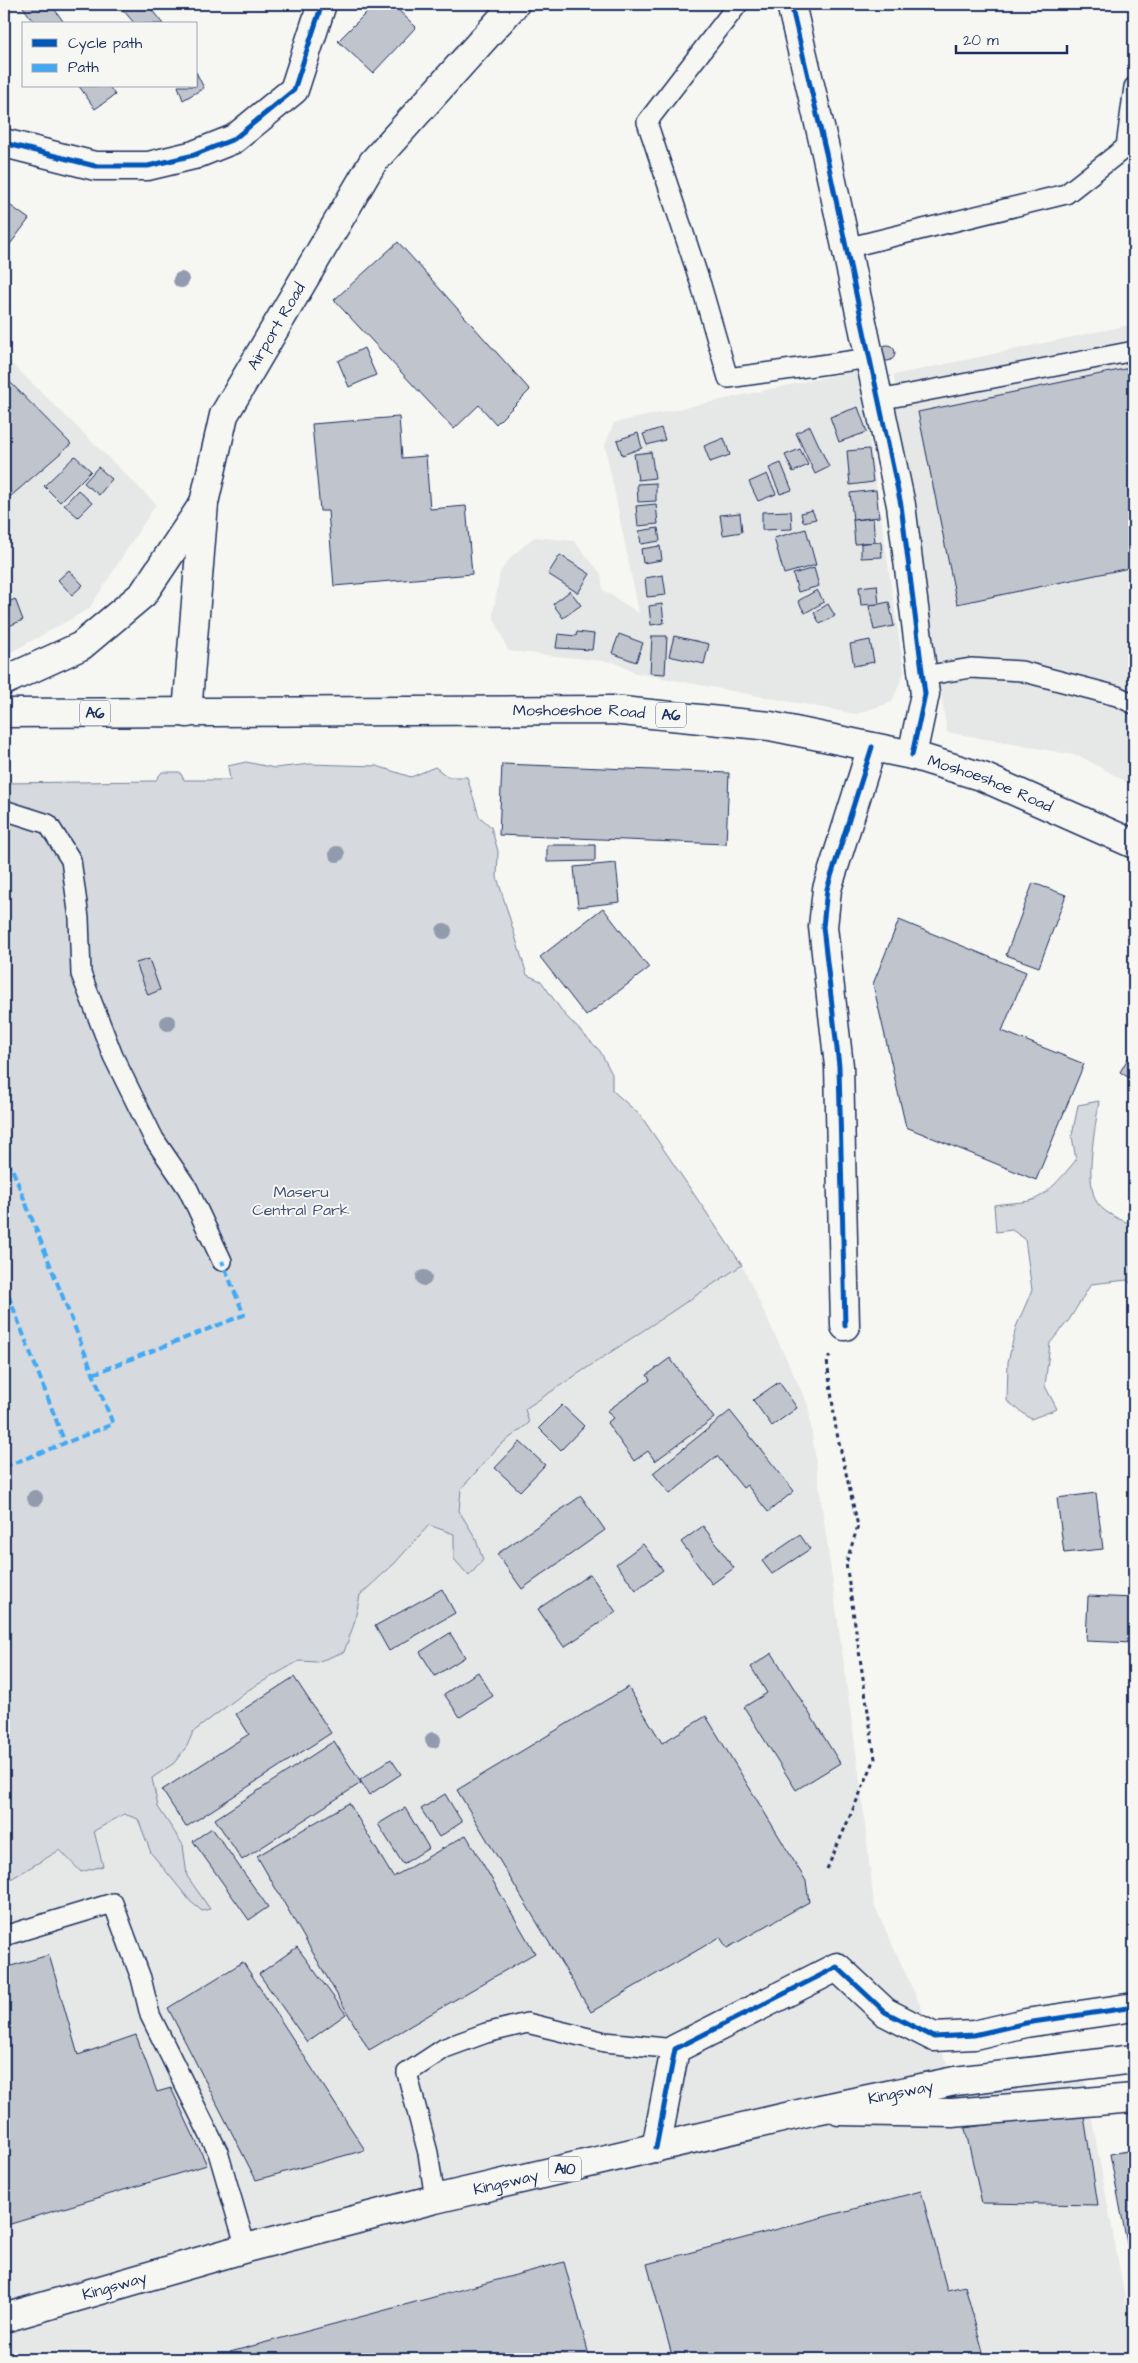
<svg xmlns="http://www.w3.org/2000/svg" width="1138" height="2363" font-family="'Architects Daughter',sans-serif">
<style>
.built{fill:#e6e7e7}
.green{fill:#d6d9dd;stroke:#78849e}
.building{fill:#c0c4cd;stroke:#1b2f5e}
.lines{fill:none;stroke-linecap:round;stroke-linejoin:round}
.service-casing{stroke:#1b2f5e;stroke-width:22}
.minor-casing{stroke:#1b2f5e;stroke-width:31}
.secondary-casing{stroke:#1b2f5e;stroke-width:31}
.primary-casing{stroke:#1b2f5e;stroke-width:31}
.path{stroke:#1b2f5e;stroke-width:3;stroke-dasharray:4 4;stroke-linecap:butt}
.service{stroke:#f6f6f2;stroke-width:19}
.minor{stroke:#f6f6f2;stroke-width:28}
.secondary{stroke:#f6f6f2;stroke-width:28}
.primary{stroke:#f6f6f2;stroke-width:28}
.quiet{stroke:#3fa9f5;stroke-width:4;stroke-dasharray:8 4;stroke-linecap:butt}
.cycleway-casing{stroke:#f6f6f2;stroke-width:8}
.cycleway{stroke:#0057b8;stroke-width:5}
.tree{fill:#929bae}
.labels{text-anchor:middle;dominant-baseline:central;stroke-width:4;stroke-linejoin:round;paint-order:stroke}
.shield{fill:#f6f6f2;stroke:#5d6b8a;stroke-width:1}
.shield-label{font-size:15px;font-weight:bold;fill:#1b2f5e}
.street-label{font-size:16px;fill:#1b2f5e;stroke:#f6f6f2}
.park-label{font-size:16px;fill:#405177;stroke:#f6f6f2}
</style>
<rect width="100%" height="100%" fill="#f6f6f2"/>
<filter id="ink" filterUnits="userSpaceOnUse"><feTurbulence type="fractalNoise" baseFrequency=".02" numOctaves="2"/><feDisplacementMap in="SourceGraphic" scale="10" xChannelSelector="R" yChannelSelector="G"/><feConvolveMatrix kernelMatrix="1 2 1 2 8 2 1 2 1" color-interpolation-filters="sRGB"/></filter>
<g filter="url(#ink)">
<path class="built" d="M 1134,324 L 1134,786 L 1080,756 L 947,732 L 896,407 L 894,375 Z
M 4,356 L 156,504 L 89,609 L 4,656 Z
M 859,370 L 904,672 L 892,702 L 856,714 L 636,673 L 613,662 L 508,651 L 493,615 L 500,572 L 510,558 L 534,537 L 574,541 L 601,574 L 603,590 L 639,613 L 605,445 L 614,423 Z
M 742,1265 L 808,1405 L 861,1789 L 874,1905 L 955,2081 L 1082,2066 L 1134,2347 L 1134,2359 L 4,2359 L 4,1883 L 123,1814 L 184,1716 L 476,1441 Z"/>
<path class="green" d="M 246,762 L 275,768 L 310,764 L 377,766 L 411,777 L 435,767 L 448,777 L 467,777 L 479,816 L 491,827 L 498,851 L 497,877 L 527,975 L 541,981 L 564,1014 L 600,1051 L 612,1074 L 612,1090 L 641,1116 L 742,1265 L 525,1409 L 529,1423 L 499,1446 L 461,1489 L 459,1511 L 475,1537 L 483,1560 L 469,1576 L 454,1559 L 454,1534 L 429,1525 L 394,1564 L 360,1595 L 354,1624 L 344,1652 L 317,1662 L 299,1661 L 248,1690 L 193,1732 L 187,1746 L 174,1763 L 152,1778 L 158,1807 L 183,1845 L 187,1876 L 210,1909 L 202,1911 L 191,1902 L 151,1853 L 138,1819 L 124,1814 L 94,1831 L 103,1866 L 81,1872 L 60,1850 L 4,1883 L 4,783 L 155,781 L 162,772 L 180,772 L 184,780 L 230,780 L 228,766 Z
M 1099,1101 C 1096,1126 1083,1183 1098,1204 C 1107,1215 1121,1220 1134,1225 L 1134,1287 L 1127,1280 L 1091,1284 L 1069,1320 L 1050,1343 L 1045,1386 L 1057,1409 L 1031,1419 L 1007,1401 L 1008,1362 L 1016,1327 L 1032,1290 L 1025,1239 L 1012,1230 L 996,1232 L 994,1205 C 1006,1203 1018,1203 1029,1201 C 1046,1198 1066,1172 1076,1160 L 1072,1136 L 1078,1105 Z"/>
<path class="building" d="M 21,4 L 51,4 L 65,24 L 35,24 Z
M 147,4 L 163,24 L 135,24 L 123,10 L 129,4 Z
M 375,4 L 392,4 L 416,27 L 373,73 L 338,41 Z
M 196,72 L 204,88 L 183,100 L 178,86 L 196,86 Z
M 79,86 L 109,86 L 115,95 L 95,109 Z
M 4,201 L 29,219 L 5,251 L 4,250 Z
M 398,242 L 530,390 L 496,424 L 479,405 L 454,429 L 334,300 Z
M879 353a8 8 0 1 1 16 0a8 8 0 1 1-16 0Z
M 364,348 L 376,375 L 349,387 L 338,361 Z
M 1134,367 L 1134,567 L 957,604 L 918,412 Z
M 4,376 L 71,444 L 4,502 Z
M 858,407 L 867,432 L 839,442 L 830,417 Z
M 399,417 L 402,458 L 426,456 L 430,509 L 466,506 L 472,574 L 334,586 L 328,511 L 320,511 L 312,424 Z
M 810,426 L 829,467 L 815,474 L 796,433 Z
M 661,428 L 665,440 L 647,445 L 643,434 Z
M 638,433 L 642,448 L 622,455 L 617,440 Z
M 724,438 L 730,455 L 710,462 L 704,446 Z
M 800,449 L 808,465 L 793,472 L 785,455 Z
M 869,449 L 873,482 L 850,485 L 847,451 Z
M 651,452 L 655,478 L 638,480 L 634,454 Z
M 75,456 L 91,471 L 60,502 L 44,486 Z
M 781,463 L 792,490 L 780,494 L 769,468 Z
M 98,467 L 112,479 L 99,495 L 84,483 Z
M 767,474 L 776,494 L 758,501 L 749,482 Z
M 656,483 L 656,501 L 638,502 L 637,484 Z
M 78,490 L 92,503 L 78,517 L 64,505 Z
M 876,490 L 879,517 L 853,520 L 850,493 Z
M 656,504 L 658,524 L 638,526 L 636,506 Z
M 812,510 L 816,519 L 803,522 L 801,513 Z
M 791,511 L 792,529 L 762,530 L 762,512 Z
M 740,513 L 742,532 L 723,535 L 720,515 Z
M 873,518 L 875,542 L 855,544 L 853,520 Z
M 658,528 L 660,541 L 641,544 L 639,531 Z
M 806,529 L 816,565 L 784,574 L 774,538 Z
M 881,542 L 882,557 L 861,558 L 861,543 Z
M 660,546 L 662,560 L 643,563 L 641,549 Z
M 560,555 L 590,574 L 578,593 L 548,574 Z
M 814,568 L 819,586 L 798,592 L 793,574 Z
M 69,570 L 83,585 L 72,595 L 58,580 Z
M 663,575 L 666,595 L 647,597 L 645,578 Z
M 877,585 L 879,604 L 861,605 L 859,587 Z
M 817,590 L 824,602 L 805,613 L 798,601 Z
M 570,591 L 581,605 L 563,618 L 553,604 Z
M 15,599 L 23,620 L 4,628 L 4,604 Z
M 889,602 L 894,626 L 874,630 L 869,606 Z
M 662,604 L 664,623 L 651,625 L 649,606 Z
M 828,604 L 835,616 L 820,624 L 814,613 Z
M 577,632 L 594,634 L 592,650 L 556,648 L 558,634 L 576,636 Z
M 619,634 L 643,643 L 636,662 L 612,653 Z
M 652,636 L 667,636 L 665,674 L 650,673 Z
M 674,636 L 709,644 L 704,664 L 669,656 Z
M 870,640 L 874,662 L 854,666 L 850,644 Z
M 502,764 L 729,773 L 726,844 L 499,835 Z
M 547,845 L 595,845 L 595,861 L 547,862 Z
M 616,863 L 620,902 L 578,907 L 574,867 Z
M 1033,883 L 1066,895 L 1039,967 L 1006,955 Z
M 603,908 L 649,968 L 586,1016 L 540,957 Z
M 899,920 L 1026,972 L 1002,1031 L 1084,1064 L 1036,1180 L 906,1127 L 873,984 Z
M 149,959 L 160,990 L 148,995 L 136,963 Z
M 1134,1048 L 1134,1081 L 1120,1072 Z
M 670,1358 L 714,1418 L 655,1461 L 648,1451 L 634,1461 L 607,1423 L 613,1418 L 607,1411 L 650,1380 L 647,1375 Z
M 779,1382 L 797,1408 L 772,1426 L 753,1400 Z
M 562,1405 L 584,1426 L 561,1450 L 539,1428 Z
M 730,1411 L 794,1491 L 768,1512 L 747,1485 L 743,1488 L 717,1456 L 670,1494 L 653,1473 Z
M 520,1442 L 545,1465 L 520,1491 L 495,1468 Z
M 1096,1493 L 1103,1549 L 1064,1553 L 1057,1498 Z
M 581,1496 L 605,1530 L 522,1589 L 497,1554 Z
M 703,1526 L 734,1568 L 712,1584 L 681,1542 Z
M 800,1535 L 810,1549 L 772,1574 L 762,1561 Z
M 643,1544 L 663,1570 L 636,1590 L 616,1564 Z
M 590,1574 L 616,1612 L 564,1647 L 538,1609 Z
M 442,1589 L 455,1613 L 389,1651 L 375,1626 Z
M 1088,1596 L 1134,1598 L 1133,1643 L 1086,1641 Z
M 450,1633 L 465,1657 L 435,1676 L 420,1652 Z
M 772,1653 L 840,1763 L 796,1790 L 744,1707 L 767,1693 L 751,1667 Z
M 478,1672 L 493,1696 L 460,1717 L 444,1694 Z
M 294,1677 L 331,1733 L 186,1827 L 162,1790 L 249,1734 L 236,1714 Z
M 628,1687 L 662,1743 L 706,1716 L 806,1881 L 809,1902 L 727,1948 L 720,1937 L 591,2012 L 457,1790 Z
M 334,1741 L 361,1783 L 242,1860 L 215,1819 Z
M 391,1759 L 401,1774 L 369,1795 L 360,1780 Z
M 445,1794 L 462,1822 L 439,1837 L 421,1809 Z
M 349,1803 L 393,1877 L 466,1835 L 535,1953 L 369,2050 L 257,1856 Z
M 405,1808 L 429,1848 L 403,1864 L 378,1824 Z
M 212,1828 L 268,1907 L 249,1920 L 193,1841 Z
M 297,1947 L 346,2014 L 307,2042 L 259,1974 Z
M 49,1955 L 78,2055 L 136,2035 L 157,2092 L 171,2088 L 207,2165 L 4,2226 L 4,1968 Z
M 243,1962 L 365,2150 L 256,2180 L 168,2008 Z
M 1083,2110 L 1098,2205 L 982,2203 L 965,2128 Z
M 1134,2150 L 1134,2280 L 1110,2154 Z
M 921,2191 L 947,2290 L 965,2286 L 985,2359 L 707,2359 L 706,2355 L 689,2359 L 673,2359 L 647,2264 Z
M 564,2262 L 590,2359 L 232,2359 L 230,2352 Z"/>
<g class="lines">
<defs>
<path id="service" d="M 738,4 L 647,122 L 701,285 L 728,378 L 870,358
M 846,248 L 1066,194 L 1126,147 L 1134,87
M 879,400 L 1134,351
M 923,676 L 971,668 L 1021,671 L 1117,696 L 1134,704
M 4,810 L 48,824 L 71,860 L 79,918 L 81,974 L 113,1056 L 154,1139 L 188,1189 L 222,1261
M 4,1936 L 113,1903 L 141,1978 L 150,2015 L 218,2152 L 246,2248
M 435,2199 L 428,2153 L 407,2073 L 445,2048 L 486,2033 L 527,2023 L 605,2042 L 675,2049"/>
<path id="minor" d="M 791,4 L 826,153 L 901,505 L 925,694 L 912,755
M 4,143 L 95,166 L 148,166 L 194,155 L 234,139 L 294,90 L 322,4
M 845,1326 L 839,1066 L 823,927 L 827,889 L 872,747
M 839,2111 L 952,2113 L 1134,2098
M 656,2148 L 675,2049 L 837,1967 L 885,2012 L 934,2037 L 974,2035 L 1026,2023 L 1134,2007"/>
<g id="secondary">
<path id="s1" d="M 187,713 L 204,503 L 224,415 L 373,162 L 515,4"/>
</g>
<g id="primary">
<path d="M 4,681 L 81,646 L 143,594 L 204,503"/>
<path id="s2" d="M 4,713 L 612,710 L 770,726 L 912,755 L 983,777 L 1134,844"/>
<path id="s3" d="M 4,2318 L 246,2248 L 435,2199 L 816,2110 L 955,2081 L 1134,2059"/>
</g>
</defs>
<use href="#service" class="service-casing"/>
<use href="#minor" class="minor-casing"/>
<use href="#secondary" class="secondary-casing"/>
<use href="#primary" class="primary-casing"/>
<path class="path" d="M 827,1869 L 875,1759 L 846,1563 L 858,1526 L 836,1429 L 827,1361 L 830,1355"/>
<use href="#service" class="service"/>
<use href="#minor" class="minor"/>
<use href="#secondary" class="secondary"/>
<use href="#primary" class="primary"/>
<path class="quiet" d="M 4,1169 L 11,1166 L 113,1424 L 65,1443
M 4,1284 L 65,1443 L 4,1467
M 93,1374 L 244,1315 L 222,1261"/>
<defs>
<path id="cycleway" d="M 791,4 L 826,153 L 901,505 L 925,694 L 912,755
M 4,143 L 95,166 L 148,166 L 194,155 L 234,139 L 294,90 L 322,4
M 845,1326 L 839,1066 L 823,927 L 827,889 L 872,747
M 656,2148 L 675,2049 L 837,1967 L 885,2012 L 934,2037 L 974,2035 L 1026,2023 L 1134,2007"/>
</defs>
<use href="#cycleway" class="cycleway-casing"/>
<use href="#cycleway" class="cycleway"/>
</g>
<g class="tree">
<circle cx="181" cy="280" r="8"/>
<circle cx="337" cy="854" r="8"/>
<circle cx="444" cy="931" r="8"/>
<circle cx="168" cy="1023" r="8"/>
<circle cx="424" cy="1278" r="8"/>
<circle cx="35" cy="1498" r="8"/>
<circle cx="433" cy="1740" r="8"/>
</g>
</g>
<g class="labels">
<g class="shield">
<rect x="80" y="700.5" width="30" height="25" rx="4"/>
<rect x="656" y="702.5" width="30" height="25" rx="4"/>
<rect x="549" y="2156.5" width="32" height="25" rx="4"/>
</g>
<g class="shield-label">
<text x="95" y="713">A6</text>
<text x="671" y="715">A6</text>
<text x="565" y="2169">A10</text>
</g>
<g class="street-label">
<text stroke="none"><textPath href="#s1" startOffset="404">Airport Road</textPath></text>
<text stroke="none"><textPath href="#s2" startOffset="575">Moshoeshoe Road</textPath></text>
<text stroke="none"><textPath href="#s2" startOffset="995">Moshoeshoe Road</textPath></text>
<text stroke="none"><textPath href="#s3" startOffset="925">Kingsway</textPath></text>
<text stroke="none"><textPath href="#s3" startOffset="520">Kingsway</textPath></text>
<text stroke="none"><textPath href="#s3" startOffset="115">Kingsway</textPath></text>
</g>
<g class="park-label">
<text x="301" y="1192">Maseru<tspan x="301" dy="18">Central Park</tspan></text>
</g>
</g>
<rect width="1138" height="2363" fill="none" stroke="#f6f6f2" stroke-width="20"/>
<rect x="10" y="10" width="1118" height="2343" fill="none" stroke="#1b2f5e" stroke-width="2" filter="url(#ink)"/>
<rect x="22" y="22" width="175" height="65" fill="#f6f6f2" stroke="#9ea6b7"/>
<rect x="32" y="39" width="25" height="8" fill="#0057b8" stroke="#9ea6b7"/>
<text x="68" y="48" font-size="15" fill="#1b2f5e">Cycle path</text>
<rect x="32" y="64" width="25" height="8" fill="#3fa9f5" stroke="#9ea6b7"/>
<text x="68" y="72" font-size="15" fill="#1b2f5e">Path</text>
<path d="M956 45v8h111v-8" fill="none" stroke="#1b2f5e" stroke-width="2.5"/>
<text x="963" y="45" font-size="15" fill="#1b2f5e" stroke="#f6f6f2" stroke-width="4" paint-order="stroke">20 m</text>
</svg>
